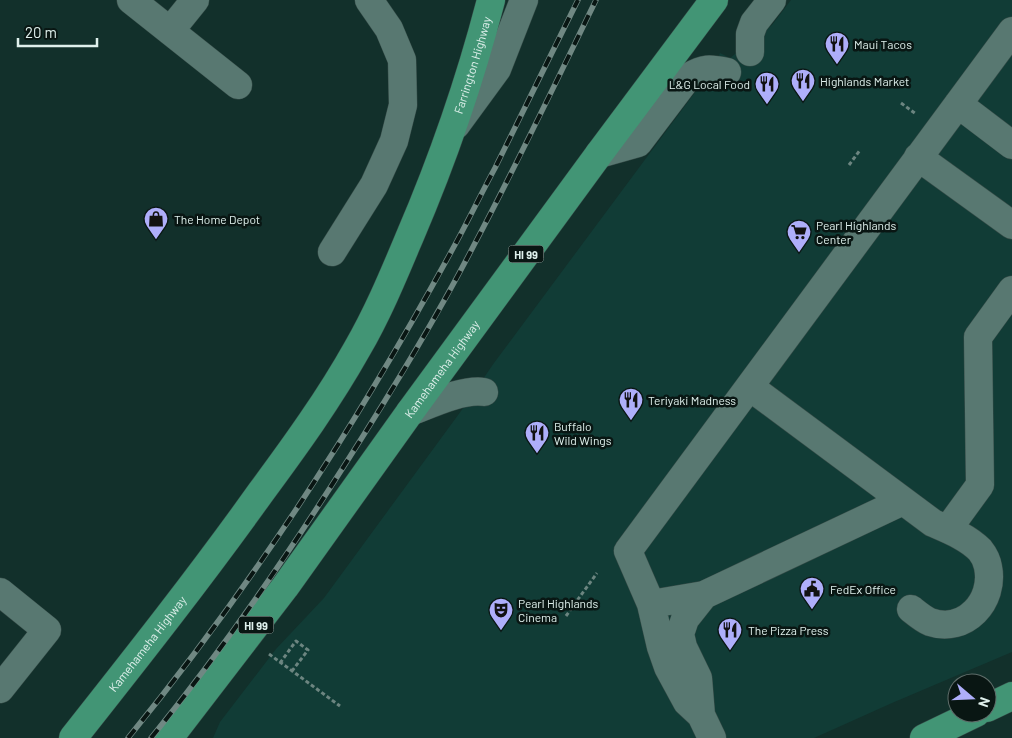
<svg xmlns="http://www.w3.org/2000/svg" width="1012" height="738" font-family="Barlow,sans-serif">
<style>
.built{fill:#113c36}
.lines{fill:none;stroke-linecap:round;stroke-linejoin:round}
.minor-casing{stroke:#364c48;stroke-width:29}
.major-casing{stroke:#364c48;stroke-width:29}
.path{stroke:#6c8580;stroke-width:3;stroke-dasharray:4 2.5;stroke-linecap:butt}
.minor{stroke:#587871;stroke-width:28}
.major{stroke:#429575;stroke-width:28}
.rail-casing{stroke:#708883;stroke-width:5.5}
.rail{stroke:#091613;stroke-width:4;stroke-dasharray:11;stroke-linecap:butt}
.labels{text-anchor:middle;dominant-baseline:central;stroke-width:5;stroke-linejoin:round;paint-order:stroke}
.shield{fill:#091613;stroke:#9fafab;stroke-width:1}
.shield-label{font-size:11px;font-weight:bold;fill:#dff0ec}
.poi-label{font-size:12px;fill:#dff0ec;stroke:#091613;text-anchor:start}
.street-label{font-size:12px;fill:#dff0ec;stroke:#091613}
</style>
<rect width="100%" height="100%" fill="#12302b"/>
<path class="built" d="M 791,0 L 1012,0 L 1012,652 L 892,703 L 814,738 L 213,738 L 220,722 L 276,649 L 324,598 L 461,411 L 494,363 L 716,64 L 720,53 L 730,58 L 772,25 Z"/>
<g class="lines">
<defs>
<path id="minor" d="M 131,0 L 238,85
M 170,31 L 195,0
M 750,52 L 750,34 L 754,23 L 772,0
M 958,104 L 1012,145
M 456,125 L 497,69 L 524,0
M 599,154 L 638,143 L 688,77 C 704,68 709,68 727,72
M 918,157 L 1012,225
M 332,252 L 374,185 L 394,141 L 403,105 L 402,60 L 389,29 L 369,0
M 750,387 L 933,523 C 949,530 967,537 980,550 C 984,555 987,561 988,567 C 995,601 965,634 930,622 C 923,619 916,613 911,609
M 410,412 C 431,404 462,389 484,392
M 948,529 L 980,485 L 978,337 L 1012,290
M 0,592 L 47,630 L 0,689
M 704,595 L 685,619 L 680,634 L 683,647 L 698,678 L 701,715 L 712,738
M 651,604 L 704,595 L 903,501
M 701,715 L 687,702 L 668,667 L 661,647 L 651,604 L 628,551 L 1012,31"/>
<g id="major">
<path d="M 987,708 L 1012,696"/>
<path id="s1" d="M 73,738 C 137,657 201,576 261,492 C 295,446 329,399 357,349 C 378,313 394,274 410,236 C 443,159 470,81 491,0"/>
<path id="s2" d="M 169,738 L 285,587 L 410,412 L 599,154 L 714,0"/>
<path d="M 924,738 L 976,713"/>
</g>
</defs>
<use href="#minor" class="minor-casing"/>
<use href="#major" class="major-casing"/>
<path class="path" d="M 901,103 L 916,114
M 849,165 L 860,150
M 566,616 L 597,573
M 269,654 L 340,706
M 280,663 L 296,641 L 308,650 L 292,671"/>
<use href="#minor" class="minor"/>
<use href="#major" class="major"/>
<defs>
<path id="rail" d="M 128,738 C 254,584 362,416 457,241 C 470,217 482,192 495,168 C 523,112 550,56 578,0
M 151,738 C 221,652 285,559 344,466 C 390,394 435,321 474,245 C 517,164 556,82 596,0"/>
</defs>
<use href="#rail" class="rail-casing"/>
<use href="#rail" class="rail"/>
</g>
<defs>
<symbol id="restaurant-pin" viewBox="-11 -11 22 30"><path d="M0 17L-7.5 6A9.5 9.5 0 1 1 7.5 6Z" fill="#aeaefa" stroke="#091613"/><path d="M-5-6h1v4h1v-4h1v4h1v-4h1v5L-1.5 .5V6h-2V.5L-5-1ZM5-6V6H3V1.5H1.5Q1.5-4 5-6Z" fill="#111"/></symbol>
<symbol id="shop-pin" viewBox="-11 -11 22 30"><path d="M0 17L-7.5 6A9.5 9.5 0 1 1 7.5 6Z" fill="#aeaefa" stroke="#091613"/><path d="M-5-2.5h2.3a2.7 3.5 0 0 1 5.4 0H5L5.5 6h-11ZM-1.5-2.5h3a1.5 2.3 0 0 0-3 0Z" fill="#111"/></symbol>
<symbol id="supermarket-pin" viewBox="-11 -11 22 30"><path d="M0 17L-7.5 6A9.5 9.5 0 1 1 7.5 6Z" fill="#aeaefa" stroke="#091613"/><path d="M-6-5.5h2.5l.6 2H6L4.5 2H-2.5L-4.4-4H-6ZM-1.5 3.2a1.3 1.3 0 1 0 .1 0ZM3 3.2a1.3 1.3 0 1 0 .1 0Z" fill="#111"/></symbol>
<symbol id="civic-pin" viewBox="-11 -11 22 30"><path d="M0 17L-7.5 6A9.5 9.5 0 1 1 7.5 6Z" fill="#aeaefa" stroke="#091613"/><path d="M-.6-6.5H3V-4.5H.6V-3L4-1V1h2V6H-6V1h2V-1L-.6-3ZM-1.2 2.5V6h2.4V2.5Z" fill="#111"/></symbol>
<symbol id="theatre-pin" viewBox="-11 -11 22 30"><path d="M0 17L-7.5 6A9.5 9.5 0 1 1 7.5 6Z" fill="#aeaefa" stroke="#091613"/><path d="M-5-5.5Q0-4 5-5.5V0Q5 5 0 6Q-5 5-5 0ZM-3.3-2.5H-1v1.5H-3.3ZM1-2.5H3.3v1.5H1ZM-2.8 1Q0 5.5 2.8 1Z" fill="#111"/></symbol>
</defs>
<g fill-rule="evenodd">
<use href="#restaurant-pin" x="823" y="30" width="28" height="38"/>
<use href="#restaurant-pin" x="789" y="67" width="28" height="38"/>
<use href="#restaurant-pin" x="753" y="70" width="28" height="38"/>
<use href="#shop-pin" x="142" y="205" width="28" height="38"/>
<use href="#supermarket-pin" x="785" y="218" width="28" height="38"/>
<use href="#restaurant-pin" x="617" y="386" width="28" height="38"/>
<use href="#restaurant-pin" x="523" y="419" width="28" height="38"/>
<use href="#civic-pin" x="798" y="575" width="28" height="38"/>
<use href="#theatre-pin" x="487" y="596" width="28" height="38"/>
<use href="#restaurant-pin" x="716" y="616" width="28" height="38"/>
</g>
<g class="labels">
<g class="shield">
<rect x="508.5" y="245.5" width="35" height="17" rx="4"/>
<rect x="238.5" y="616.5" width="35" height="17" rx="4"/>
</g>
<g class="shield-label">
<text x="526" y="254">HI 99</text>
<text x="256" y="625">HI 99</text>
</g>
<g class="poi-label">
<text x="854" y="44">Maui Tacos</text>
<text x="820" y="81">Highlands Market</text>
<text x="750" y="84" text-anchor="end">L&amp;G Local Food</text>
<text x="174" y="219">The Home Depot</text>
<text x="816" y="225">Pearl Highlands<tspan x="816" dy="14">Center</tspan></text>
<text x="648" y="400">Teriyaki Madness</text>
<text x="554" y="426">Buffalo<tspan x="554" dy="14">Wild Wings</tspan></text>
<text x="830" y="589">FedEx Office</text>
<text x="518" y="603">Pearl Highlands<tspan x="518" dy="14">Cinema</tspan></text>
<text x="748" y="630">The Pizza Press</text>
</g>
<g class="street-label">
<text stroke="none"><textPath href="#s1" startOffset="789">Farrington Highway</textPath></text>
<text stroke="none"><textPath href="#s2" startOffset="459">Kamehameha Highway</textPath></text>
<text stroke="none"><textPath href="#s1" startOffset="120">Kamehameha Highway</textPath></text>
</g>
</g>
<g transform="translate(972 698) rotate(109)"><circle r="24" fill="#091613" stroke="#5f6d6a"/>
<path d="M0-4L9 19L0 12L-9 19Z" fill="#aeaefa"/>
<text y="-8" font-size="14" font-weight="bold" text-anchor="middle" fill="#dff0ec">N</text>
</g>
<path d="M18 38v8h79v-8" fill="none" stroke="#dff0ec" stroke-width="2.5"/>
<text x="25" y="38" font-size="15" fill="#dff0ec" stroke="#091613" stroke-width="4" paint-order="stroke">20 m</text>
</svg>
